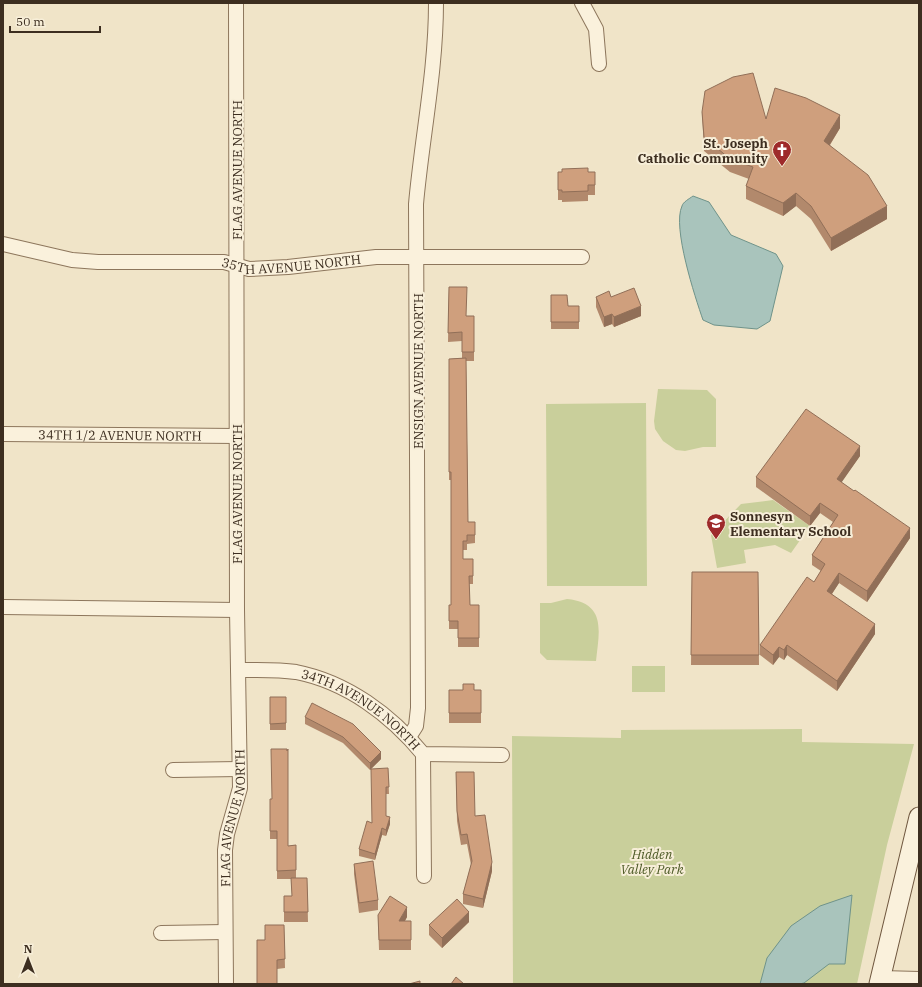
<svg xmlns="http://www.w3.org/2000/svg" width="922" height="987" font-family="'IBM Plex Serif',serif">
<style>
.green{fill:#c9cf9b}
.water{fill:#a9c4bc;stroke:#6f938a}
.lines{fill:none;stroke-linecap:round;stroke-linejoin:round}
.street-casing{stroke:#8d765c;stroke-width:16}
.secondary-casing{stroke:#6f573f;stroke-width:21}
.street{stroke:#faf1dc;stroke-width:14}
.secondary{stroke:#faf1dc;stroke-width:19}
.wall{fill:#b2896c}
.shaded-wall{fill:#916f58}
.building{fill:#cf9f7d;stroke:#916f58}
.labels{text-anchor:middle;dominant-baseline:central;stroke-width:4;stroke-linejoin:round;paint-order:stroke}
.poi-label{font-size:13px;font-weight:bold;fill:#3d2e20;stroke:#f7eed8;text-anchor:end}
.street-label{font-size:13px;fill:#3d2e20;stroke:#f7eed8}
.park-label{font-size:13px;font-style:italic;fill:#4d5a26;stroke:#f7eed8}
</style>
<rect width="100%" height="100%" fill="#f0e4c8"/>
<path class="green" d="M 658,389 L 707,390 L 716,399 L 716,447 L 703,447 L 685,451 L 676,450 L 663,441 L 655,429 L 654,421 Z
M 646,403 L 647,586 L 547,586 L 546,404 Z
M 773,500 L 810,526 L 791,553 L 775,545 L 744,550 L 746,563 L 717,568 L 711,535 L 741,504 Z
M 567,599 C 607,603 599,632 596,661 L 547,660 L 540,653 L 540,603 L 551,603 Z
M 632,666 L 665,666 L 665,692 L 632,692 Z
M 802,729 L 802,742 L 914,744 L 887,845 L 857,984 L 513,984 L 512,736 L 621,738 L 621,730 Z"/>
<path class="water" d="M 693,196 L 709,202 L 731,235 L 776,254 L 783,266 L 770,321 L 757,329 L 714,325 L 703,320 C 695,297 672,227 682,206 C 683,202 689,199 693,196 Z
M 852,895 L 845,964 L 829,964 L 804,983 L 799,984 L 760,984 L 767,958 L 791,926 L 820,906 Z"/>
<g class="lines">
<defs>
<g id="street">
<path d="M 582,3 L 596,29 L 599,64"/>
<path id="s1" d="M 3,244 L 72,260 L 98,262 L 224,262 L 249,269 L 288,267 L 376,257 L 582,257"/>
<path id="s2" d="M 3,434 L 237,436"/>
<path d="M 3,607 L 237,610"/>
<path id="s3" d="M 238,670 C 257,670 277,669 296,672 C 347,682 391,715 423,754 L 502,755"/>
<path d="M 409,737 L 416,726 L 418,708 L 416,204 C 422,137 436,71 436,3"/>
<path d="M 423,754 L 424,876"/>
<path d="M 173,770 L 239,769"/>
<path d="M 161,933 L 225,932"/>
<path d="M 881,978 L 919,979"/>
<path id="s4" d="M 226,984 L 225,850 L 227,834 L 240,788 L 237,610 L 236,3"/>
</g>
<path id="secondary" d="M 879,984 L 919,817"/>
</defs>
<use href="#street" class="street-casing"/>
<use href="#secondary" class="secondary-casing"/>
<use href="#street" class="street"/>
<use href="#secondary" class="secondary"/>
</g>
<path class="wall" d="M 702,112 L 766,119 L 840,128 L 830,145 L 887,219 L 831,251 L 811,219 L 796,206 L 783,216 L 746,199 L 746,186 L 749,179 L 730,172 L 704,151 Z
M 558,172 L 595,172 L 595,195 L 588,195 L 588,201 L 562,202 L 562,200 L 558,200 Z
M 449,287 L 466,316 L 474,352 L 474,361 L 466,361 L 468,522 L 475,535 L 475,543 L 467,544 L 467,550 L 463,550 L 463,559 L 473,559 L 473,584 L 469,584 L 470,605 L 479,605 L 479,647 L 458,647 L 458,629 L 449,629 L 449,605 L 451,605 L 451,480 L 449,480 L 449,359 L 462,358 L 462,341 L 448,342 Z
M 551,295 L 568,306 L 579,306 L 579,329 L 551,329 Z
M 596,297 L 611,297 L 641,316 L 614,327 L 612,324 L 604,327 L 596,307 Z
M 860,456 L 841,482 L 910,538 L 867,602 L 839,583 L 832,594 L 875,634 L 837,691 L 787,655 L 784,660 L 779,657 L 773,665 L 760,655 L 760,645 L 814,582 L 821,571 L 812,565 L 812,555 L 833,522 L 820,513 L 810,526 L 756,487 L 756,477 Z
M 692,572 L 758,572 L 759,665 L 691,665 Z
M 449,690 L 481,690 L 481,723 L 449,723 Z
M 270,697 L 286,697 L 286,730 L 270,730 Z
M 305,717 L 381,752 L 381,759 L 370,770 L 343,743 L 305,724 Z
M 388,768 L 389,794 L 386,794 L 386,816 L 390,824 L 386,836 L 382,835 L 375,860 L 359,856 L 359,849 L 372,823 Z
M 456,772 L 475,816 L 492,871 L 483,908 L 463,904 L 463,894 L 471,865 L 467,844 L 461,845 L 457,821 Z
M 270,799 L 272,799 L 288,846 L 296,845 L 296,878 L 307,878 L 308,922 L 284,922 L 284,896 L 292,896 L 291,879 L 277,879 L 277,839 L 270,839 Z
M 354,864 L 378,900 L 378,910 L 359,913 L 354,874 Z
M 378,915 L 407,917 L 405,921 L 411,921 L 411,950 L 379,950 Z
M 469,922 L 442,948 L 429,935 L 429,925 Z
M 284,925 L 285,968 L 277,969 L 265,940 Z"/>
<path class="shaded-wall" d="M 840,115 L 840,128 L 824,154 L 824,141 Z
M 796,193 L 796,206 L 783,216 L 783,203 Z
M 887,206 L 887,219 L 831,251 L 831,238 Z
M 641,306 L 641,316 L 614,327 L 614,317 Z
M 612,314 L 612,324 L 604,327 L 604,317 Z
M 860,446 L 860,456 L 837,489 L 837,479 Z
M 820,503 L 820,513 L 810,526 L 810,516 Z
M 910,528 L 910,538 L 867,602 L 867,591 Z
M 839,573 L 839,583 L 827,601 L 827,591 Z
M 875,624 L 875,634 L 837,691 L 837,681 Z
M 787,645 L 787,655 L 784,660 L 784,650 Z
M 779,647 L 779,657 L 773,665 L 773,655 Z
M 381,752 L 381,759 L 370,770 L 370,763 Z
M 390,817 L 390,824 L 386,836 L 386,830 Z
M 382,828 L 382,835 L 375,860 L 375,854 Z
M 492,862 L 492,871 L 483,908 L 483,899 Z
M 407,907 L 407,917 L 399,931 L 399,921 Z
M 469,912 L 469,922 L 442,948 L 442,938 Z"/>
<path class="building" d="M 753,73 L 766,119 L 775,88 L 806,98 L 840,115 L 824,141 L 868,175 L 887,206 L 831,238 L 811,206 L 796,193 L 783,203 L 746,186 L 753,167 L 730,159 L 704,137 L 702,112 L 705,91 L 733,77 Z
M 588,168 L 588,172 L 595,172 L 595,185 L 588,185 L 588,191 L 562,192 L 562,190 L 558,190 L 558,172 L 562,172 L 562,169 Z
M 449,287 L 467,287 L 466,316 L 474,316 L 474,352 L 462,352 L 462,332 L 448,333 Z
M 634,288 L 641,306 L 614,317 L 612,314 L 604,317 L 596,297 L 609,291 L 611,297 Z
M 551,295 L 567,295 L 568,306 L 579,306 L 579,322 L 551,322 Z
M 466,358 L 468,522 L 475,522 L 475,535 L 467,535 L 467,541 L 463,541 L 463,559 L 473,559 L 473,576 L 469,576 L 470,605 L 479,605 L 479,638 L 458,638 L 458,621 L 449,621 L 449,605 L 451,605 L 451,472 L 449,472 L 449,359 Z
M 806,409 L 860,446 L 837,479 L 854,491 L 855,490 L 910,528 L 867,591 L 839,573 L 827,591 L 875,624 L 837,681 L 787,645 L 784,650 L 779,647 L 773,655 L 760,645 L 807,577 L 814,582 L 825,564 L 812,555 L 838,515 L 820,503 L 810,516 L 756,477 Z
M 692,572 L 758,572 L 759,655 L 691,655 Z
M 463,684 L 474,684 L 474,690 L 481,690 L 481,713 L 449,713 L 449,690 L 463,690 Z
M 270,697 L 286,697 L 286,723 L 270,724 Z
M 312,703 L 353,724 L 381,752 L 370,763 L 343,737 L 305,717 Z
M 271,749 L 287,749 L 287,751 L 288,749 L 288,846 L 296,845 L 296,870 L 277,871 L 277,831 L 270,831 L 270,799 L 272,799 Z
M 388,768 L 389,787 L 386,787 L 386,816 L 390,817 L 386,830 L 382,828 L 375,854 L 359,849 L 367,821 L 372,823 L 371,769 Z
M 456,772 L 474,772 L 475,816 L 485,815 L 492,862 L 483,899 L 463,894 L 472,861 L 467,834 L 461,835 L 457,811 Z
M 373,861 L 378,900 L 359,903 L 354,864 Z
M 291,878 L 307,878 L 308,912 L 284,912 L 284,896 L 292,896 Z
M 390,896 L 407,907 L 399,921 L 411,921 L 411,940 L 379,940 L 378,915 Z
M 457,899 L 469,912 L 442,938 L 429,925 Z
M 265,925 L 284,925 L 285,959 L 277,960 L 277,984 L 257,984 L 257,940 L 265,940 Z
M 456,977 L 464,984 L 451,984 Z
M 420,981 L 420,984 L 409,984 Z"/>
<defs>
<symbol id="church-pin" viewBox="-11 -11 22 30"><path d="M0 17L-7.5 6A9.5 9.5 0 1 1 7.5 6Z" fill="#9e2a2b" stroke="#f7eed8"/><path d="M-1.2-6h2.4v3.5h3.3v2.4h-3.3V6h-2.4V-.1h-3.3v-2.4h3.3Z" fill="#fff"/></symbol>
<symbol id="school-pin" viewBox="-11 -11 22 30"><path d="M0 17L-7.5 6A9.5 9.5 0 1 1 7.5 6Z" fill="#9e2a2b" stroke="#f7eed8"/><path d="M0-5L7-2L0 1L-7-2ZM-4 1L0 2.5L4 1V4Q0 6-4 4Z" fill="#fff"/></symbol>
</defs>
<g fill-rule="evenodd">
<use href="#church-pin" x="771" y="139" width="22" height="30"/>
<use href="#school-pin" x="705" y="512" width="22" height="30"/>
</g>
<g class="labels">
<g class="poi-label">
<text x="768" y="143">St. Joseph<tspan x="768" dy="15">Catholic Community</tspan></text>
<text x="730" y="516" text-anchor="start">Sonnesyn<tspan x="730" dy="15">Elementary School</tspan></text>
</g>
<g class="street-label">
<text transform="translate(237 170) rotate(-90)">FLAG AVENUE NORTH</text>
<text stroke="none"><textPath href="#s1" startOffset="291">35TH AVENUE NORTH</textPath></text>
<text transform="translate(418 371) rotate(-90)">ENSIGN AVENUE NORTH</text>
<text stroke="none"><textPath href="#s2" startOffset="117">34TH 1/2 AVENUE NORTH</textPath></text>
<text transform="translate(237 494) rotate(-90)">FLAG AVENUE NORTH</text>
<text stroke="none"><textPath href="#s3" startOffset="134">34TH AVENUE NORTH</textPath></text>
<text stroke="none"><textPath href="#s4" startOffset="167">FLAG AVENUE NORTH</textPath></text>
</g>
<g class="park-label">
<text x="652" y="854">Hidden<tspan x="652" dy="15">Valley Park</tspan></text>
</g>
</g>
<rect width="922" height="987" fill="none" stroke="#3d2e20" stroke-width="8"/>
<g transform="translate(28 959)" stroke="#f7eed8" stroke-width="3" paint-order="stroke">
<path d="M0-3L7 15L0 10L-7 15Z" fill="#3d2e20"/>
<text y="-6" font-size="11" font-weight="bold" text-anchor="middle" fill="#3d2e20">N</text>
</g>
<path d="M10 26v6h90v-6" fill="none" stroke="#3d2e20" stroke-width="2"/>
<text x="16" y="26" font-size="12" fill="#3d2e20" stroke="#f7eed8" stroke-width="3" paint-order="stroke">50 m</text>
</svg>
